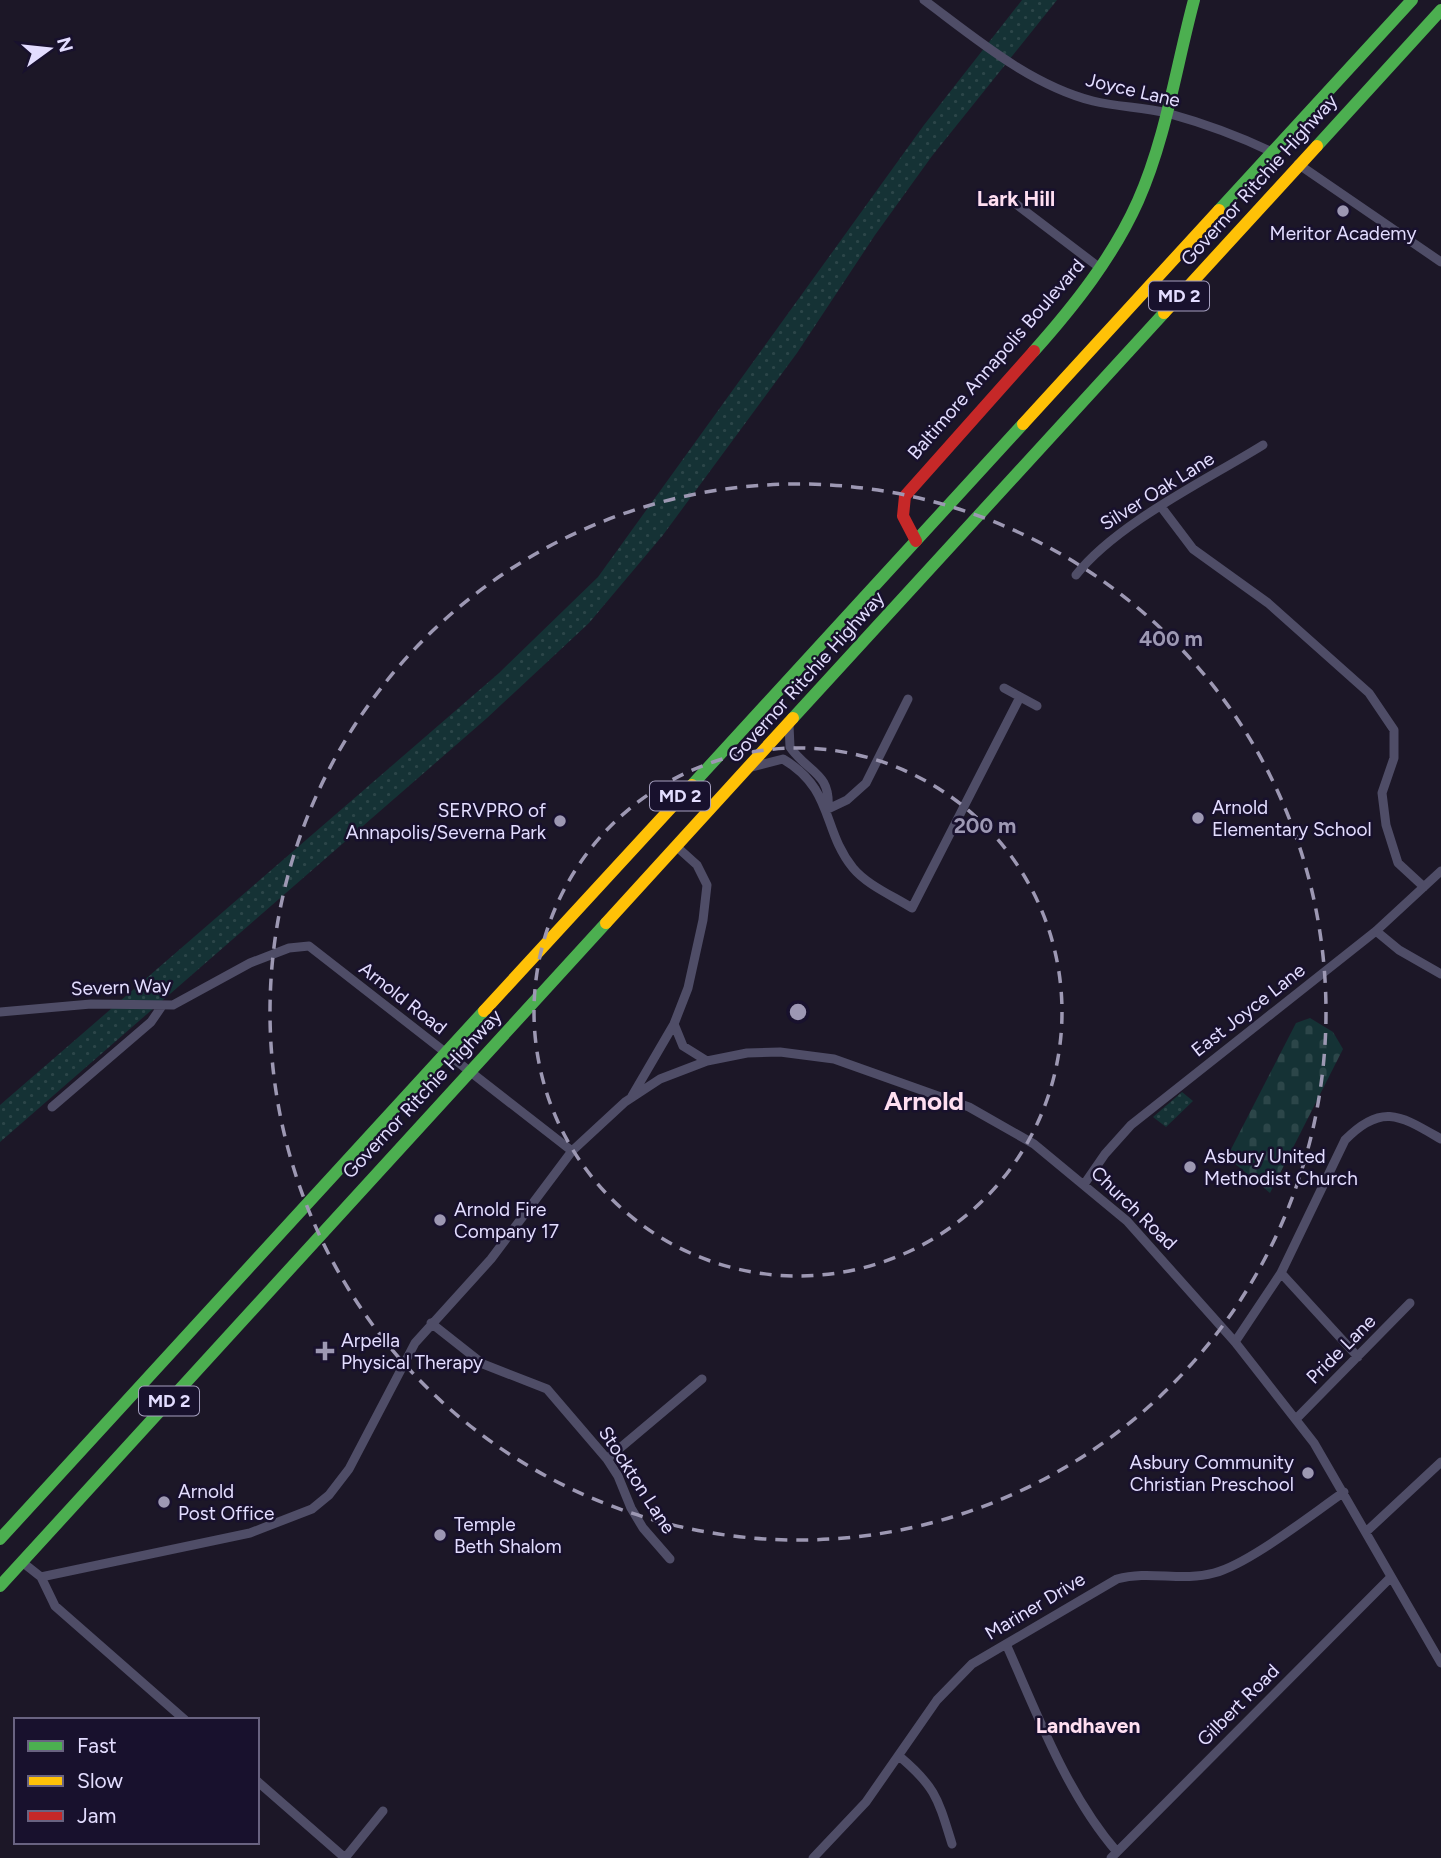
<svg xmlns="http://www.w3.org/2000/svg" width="1441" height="1858" font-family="Figtree,sans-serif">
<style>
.grass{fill:url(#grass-dots)}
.cemetery{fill:url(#cemetery-stones)}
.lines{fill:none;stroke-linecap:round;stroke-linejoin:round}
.street{stroke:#4f4d67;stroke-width:9}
.fast{stroke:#4caf50;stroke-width:12}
.slow{stroke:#ffc107;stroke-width:12}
.jam{stroke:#c62828;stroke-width:12}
.ring{fill:none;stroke:#9d98b3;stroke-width:3.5;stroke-dasharray:12 9}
.poi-dot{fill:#9d98b3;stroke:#18112d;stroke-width:2.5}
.labels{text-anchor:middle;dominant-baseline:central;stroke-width:5;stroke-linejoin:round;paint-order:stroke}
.shield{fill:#18112d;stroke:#a6a0c0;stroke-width:2}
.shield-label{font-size:18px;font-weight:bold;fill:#e3ddff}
.street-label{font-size:19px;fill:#e3ddff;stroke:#18112d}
.poi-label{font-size:19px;fill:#e3ddff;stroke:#18112d;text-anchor:start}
.neighbourhood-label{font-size:21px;font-weight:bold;fill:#ffdff1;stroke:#18112d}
.district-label{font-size:26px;font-weight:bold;fill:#ffdff1;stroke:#18112d}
.centre{fill:#9d98b3;stroke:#18112d;stroke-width:3.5}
.ring-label{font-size:21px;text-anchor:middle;font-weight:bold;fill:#9d98b3;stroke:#18112d;stroke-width:5;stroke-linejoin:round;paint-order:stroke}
</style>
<defs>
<pattern id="grass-dots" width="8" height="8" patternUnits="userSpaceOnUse" patternTransform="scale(1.75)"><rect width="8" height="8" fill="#153235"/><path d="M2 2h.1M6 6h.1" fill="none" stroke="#2c4649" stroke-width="1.8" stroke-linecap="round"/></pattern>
<pattern id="cemetery-stones" width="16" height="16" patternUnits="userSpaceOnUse" patternTransform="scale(1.75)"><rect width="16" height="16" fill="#153235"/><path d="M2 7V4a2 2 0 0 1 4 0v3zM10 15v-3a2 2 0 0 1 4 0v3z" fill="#2c4649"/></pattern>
</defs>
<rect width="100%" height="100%" fill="#1c1727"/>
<path class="grass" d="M 1022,0 L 1057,0 L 932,156 L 875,235 L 797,353 L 663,535 L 589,623 L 487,718 L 0,1142 L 0,1105 L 499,673 L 598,577 L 924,125 Z
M 1182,1092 L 1193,1101 L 1166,1127 L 1153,1117 Z"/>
<path class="cemetery" d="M 1310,1018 L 1333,1032 L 1343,1049 L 1270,1193 L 1227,1157 L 1296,1023 Z"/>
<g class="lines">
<path class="street" d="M 924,0 C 975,38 1030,85 1093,101 C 1117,107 1143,107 1167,113 C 1203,123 1239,136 1272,152
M 1298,164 L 1441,262
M 1016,204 L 1100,268
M 1162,508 L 1193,549 L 1268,603 L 1369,693 L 1394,730 L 1394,758 L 1382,793 L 1386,825 L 1398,863 L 1424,887
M 1076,575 C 1117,523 1205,481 1263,445
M 1004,688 L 1037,706
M 789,725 L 790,747 C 808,773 831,772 828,809
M 752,767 L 783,759 C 834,789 822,830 853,868 C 867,885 893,896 912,908 L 1020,697
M 828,809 L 847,800 L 866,783 L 908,699
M 1376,931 L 1399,950 L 1441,974
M 0,1012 L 91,1004 L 173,1005 L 250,963 L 289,948 L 309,946 L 572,1151
M 674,1024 L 683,1046 L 707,1061
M 632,1096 L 674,1024 L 688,988 L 703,920 L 707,885 L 697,865 L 677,847
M 52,1107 L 151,1022 L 162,1006
M 1085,1183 L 1105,1154 L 1131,1125 L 1376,931 L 1441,871
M 1281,1273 L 1358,1357
M 431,1323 L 483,1364 L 547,1389 L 607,1459 L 618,1476 L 631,1508 L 643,1528 L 670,1559
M 1235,1342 L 1281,1273 L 1345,1140 C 1382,1102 1401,1116 1441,1139
M 1296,1419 L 1410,1303
M 607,1459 L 702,1379
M 1367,1531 L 1441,1462
M 22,1562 L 41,1577 L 250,1533 L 312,1509 L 329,1495 L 349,1469 L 415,1343 L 491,1259 L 572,1151 L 625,1102 L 660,1079 L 707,1061 L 747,1053 L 780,1052 L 834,1059 L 969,1107 L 1034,1144 L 1127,1221 L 1235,1342 L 1314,1443 L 1441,1663
M 41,1577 L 55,1606 L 185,1720
M 1006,1644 C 1038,1715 1066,1793 1117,1852
M 899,1756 C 936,1787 938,1799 952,1844
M 257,1781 L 345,1858
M 345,1858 L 383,1811
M 813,1858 L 866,1802 L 937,1700 L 972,1664 L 1117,1579 C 1150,1570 1181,1582 1214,1573 C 1249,1564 1312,1514 1344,1492
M 1111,1858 L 1391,1577"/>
<path class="fast" d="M 1317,146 L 1441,10
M 1219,210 L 1412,0
M 1034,351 C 1074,306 1113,257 1138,201 C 1166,138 1176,67 1194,0
M 793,718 L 1164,313
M 692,785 L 1023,424
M 0,1539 L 484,1011
M 0,1586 L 606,923"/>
<path class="slow" d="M 1164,313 L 1317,146
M 1023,424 L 1219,210
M 606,923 L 793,718
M 484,1011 L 692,785"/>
<path class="jam" d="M 916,541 L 903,516 L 905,496 L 1034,351"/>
</g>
<g class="ring">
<circle cx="798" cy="1012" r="264"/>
<circle cx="798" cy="1012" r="528"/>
</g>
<g class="poi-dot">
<circle cx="1343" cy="211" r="7"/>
<circle cx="1198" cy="818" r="7"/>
<circle cx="560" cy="821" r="7"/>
<circle cx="1190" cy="1167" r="7"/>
<circle cx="440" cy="1220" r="7"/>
<path d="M321.5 1340.5h7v7h7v7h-7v7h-7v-7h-7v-7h7z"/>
<circle cx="1308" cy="1473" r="7"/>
<circle cx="164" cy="1502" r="7"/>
<circle cx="440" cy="1535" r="7"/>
</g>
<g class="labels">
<g class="shield">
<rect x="1149" y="281.5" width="60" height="29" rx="5"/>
<rect x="650" y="781.5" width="60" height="29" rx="5"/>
<rect x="139" y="1386.5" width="60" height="29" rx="5"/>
</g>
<g class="shield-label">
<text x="1179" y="296">MD 2</text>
<text x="680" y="796">MD 2</text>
<text x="169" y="1401">MD 2</text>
</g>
<g class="street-label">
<text transform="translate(1133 90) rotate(13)">Joyce Lane</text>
<text transform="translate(1259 180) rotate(-48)">Governor Ritchie Highway</text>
<text transform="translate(996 359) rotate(-49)">Baltimore Annapolis Boulevard</text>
<text transform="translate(1157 491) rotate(-32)">Silver Oak Lane</text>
<text transform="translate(806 677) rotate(-48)">Governor Ritchie Highway</text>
<text transform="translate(121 987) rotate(-2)">Severn Way</text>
<text transform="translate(403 998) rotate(38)">Arnold Road</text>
<text transform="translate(1248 1010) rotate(-38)">East Joyce Lane</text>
<text transform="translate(422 1094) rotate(-47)">Governor Ritchie Highway</text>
<text transform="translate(1134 1208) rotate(44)">Church Road</text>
<text transform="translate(1341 1349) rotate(-45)">Pride Lane</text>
<text transform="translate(637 1480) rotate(57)">Stockton Lane</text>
<text transform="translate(1035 1606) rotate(-31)">Mariner Drive</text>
<text transform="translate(1238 1705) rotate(-45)">Gilbert Road</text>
</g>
<g class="poi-label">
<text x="1343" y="233" text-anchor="middle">Meritor Academy</text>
<text x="1212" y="807">Arnold<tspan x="1212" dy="22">Elementary School</tspan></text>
<text x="546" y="810" text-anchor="end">SERVPRO of<tspan x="546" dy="22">Annapolis/Severna Park</tspan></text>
<text x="1204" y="1156">Asbury United<tspan x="1204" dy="22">Methodist Church</tspan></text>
<text x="454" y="1209">Arnold Fire<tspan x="454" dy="22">Company 17</tspan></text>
<text x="341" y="1340">Arpella<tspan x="341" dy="22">Physical Therapy</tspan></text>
<text x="1294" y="1462" text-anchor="end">Asbury Community<tspan x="1294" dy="22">Christian Preschool</tspan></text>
<text x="178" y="1491">Arnold<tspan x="178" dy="22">Post Office</tspan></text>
<text x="454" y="1524">Temple<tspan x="454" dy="22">Beth Shalom</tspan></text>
</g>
<g class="neighbourhood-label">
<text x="1016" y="198">Lark Hill</text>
<text x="1088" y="1725">Landhaven</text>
</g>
<g class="district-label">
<text x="924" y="1101">Arnold</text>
</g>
</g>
<circle cx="798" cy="1012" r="10" class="centre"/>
<g class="ring-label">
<text x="1171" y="646">400 m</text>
<text x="985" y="833">200 m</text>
</g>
<rect x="14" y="1718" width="245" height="126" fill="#18112d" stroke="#696381" stroke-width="2"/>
<rect x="28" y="1741" width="35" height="10" fill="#4caf50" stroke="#696381" stroke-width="2"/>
<text x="77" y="1753" font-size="21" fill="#e3ddff">Fast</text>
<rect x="28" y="1776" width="35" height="10" fill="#ffc107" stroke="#696381" stroke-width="2"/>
<text x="77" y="1788" font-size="21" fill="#e3ddff">Slow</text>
<rect x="28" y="1811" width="35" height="10" fill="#c62828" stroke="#696381" stroke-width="2"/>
<text x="77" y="1823" font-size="21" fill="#e3ddff">Jam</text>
<g transform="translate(49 49) rotate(75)" stroke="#18112d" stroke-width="5" paint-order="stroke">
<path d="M0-5L12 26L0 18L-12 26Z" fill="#e3ddff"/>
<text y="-10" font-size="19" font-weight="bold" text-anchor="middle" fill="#e3ddff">N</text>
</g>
</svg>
